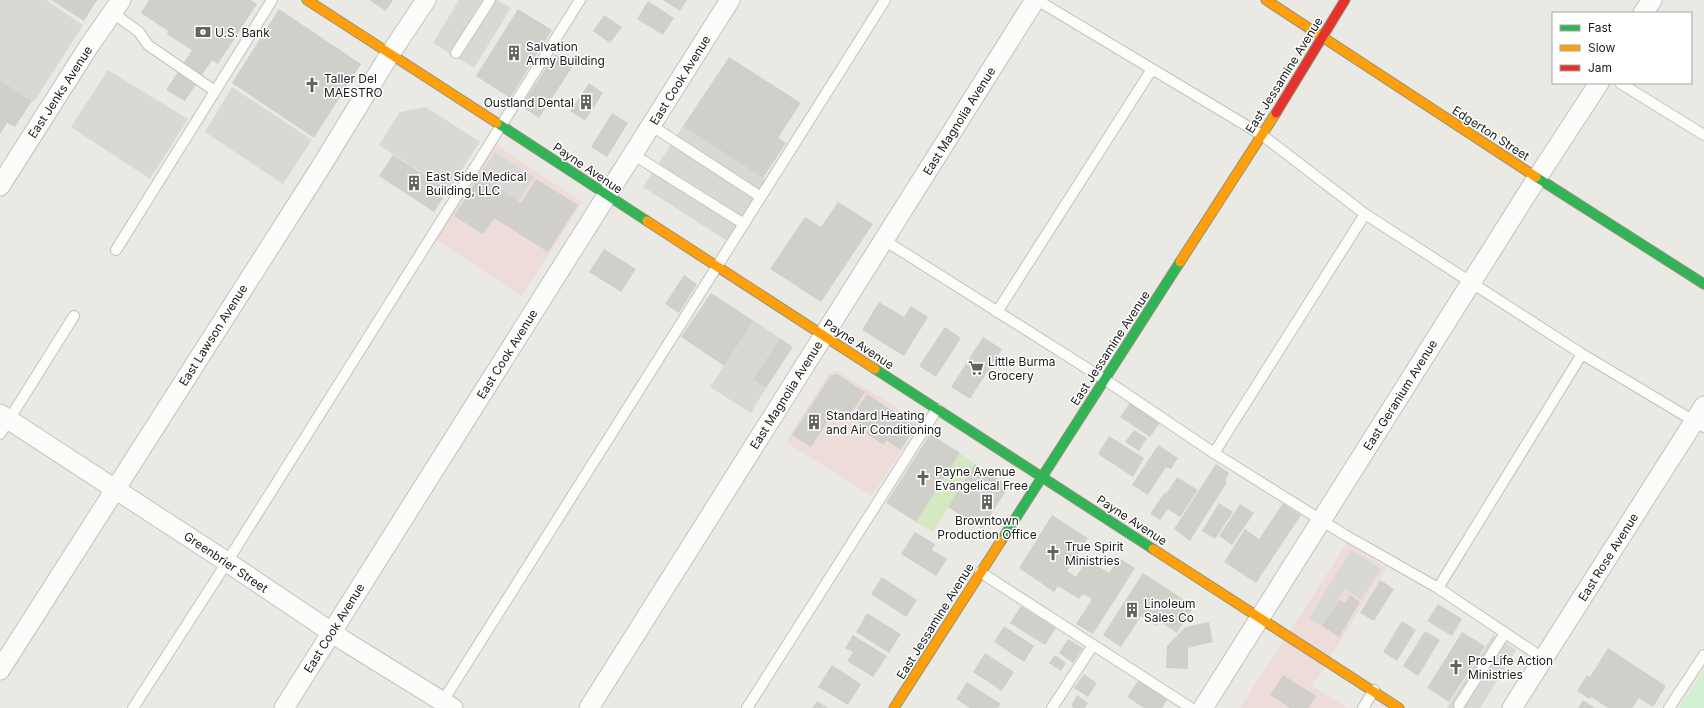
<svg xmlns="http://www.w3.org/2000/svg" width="1704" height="708" font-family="Inter,sans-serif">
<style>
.commercial{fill:#eddcd7}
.grass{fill:#d4e9c0}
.park{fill:#d0f2d2}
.parking{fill:#d8d8d5}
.building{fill:#d1cfca}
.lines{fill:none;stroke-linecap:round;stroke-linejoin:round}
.lane-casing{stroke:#c2c2bf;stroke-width:12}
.street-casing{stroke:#c2c2bf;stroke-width:21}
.fast-casing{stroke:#90937c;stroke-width:11}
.slow-casing{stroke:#90937c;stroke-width:11}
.jam-casing{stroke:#90937c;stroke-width:11}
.lane{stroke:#fcfcfb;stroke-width:10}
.street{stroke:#fcfcfb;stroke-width:19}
.fast{stroke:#30b455;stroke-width:9}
.slow{stroke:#ff9f0a;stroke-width:9}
.jam{stroke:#e5322d;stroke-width:9}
.labels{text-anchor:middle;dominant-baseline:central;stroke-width:3;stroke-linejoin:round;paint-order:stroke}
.poi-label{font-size:12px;fill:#1b1b1b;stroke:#fff;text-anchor:start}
.street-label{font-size:12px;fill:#1b1b1b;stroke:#fff}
</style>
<rect width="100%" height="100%" fill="#eae9e3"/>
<path class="commercial" d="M 495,144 L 582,202 L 522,296 L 434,238 Z
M 838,371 L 919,422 L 872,496 L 786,442 L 829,373 Z
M 1347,543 L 1386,568 L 1312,686 L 1347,708 L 1240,708 Z"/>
<path class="grass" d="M 960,453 L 975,464 L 933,532 L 916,522 Z"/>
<path class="park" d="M 1704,670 L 1704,708 L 1680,708 L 1680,707 Z"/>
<path class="parking" d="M 0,0 L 46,0 L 83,25 L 34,102 L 0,80 Z
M 459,0 L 497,0 L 511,8 L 474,68 L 433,43 Z
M 108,70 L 188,119 L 150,179 L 71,127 Z
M 232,87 L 312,140 L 283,184 L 205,132 Z
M 426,107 L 480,142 L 448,190 L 379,145 L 400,112 Z
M 683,126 L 771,183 L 732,244 L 643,187 Z
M 495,152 L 534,177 L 518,202 L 479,176 Z
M 754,321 L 780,338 L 753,379 L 766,388 L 751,413 L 710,387 Z
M 1351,550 L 1381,569 L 1361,600 L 1345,589 L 1322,626 L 1309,618 Z
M 1493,635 L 1516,650 L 1480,708 L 1447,708 Z"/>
<path class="building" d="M 51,0 L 97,0 L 84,21 Z
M 149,0 L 251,0 L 257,4 L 218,64 L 212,60 L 185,101 L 166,90 L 192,50 L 167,34 L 168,31 L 141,13 Z
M 369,0 L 393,0 L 386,11 Z
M 663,0 L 687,0 L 680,11 Z
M 648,1 L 674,18 L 663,35 L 637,19 Z
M 279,9 L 361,64 L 314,138 L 232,83 Z
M 518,9 L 552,30 L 510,98 L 476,76 Z
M 604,15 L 622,27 L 610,43 L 593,31 Z
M 555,54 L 573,66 L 539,118 L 521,106 Z
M 729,57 L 801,103 L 778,138 L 786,143 L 763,178 L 683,126 Z
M 0,80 L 32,101 L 15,127 L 7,123 L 0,134 Z
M 589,83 L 603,93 L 585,121 L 570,111 Z
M 612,113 L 628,123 L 607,157 L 591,147 Z
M 393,155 L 448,190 L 434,212 L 379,176 Z
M 479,176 L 521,203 L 536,179 L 578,205 L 548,252 L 494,218 L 483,234 L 454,216 Z
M 838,202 L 873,224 L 821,302 L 770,269 L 805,217 L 821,227 Z
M 604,249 L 636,269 L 621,292 L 589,272 Z
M 684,275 L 697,284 L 679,313 L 665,304 Z
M 711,293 L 754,321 L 724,366 L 681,337 Z
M 879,302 L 904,317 L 911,306 L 928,317 L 904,356 L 862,330 Z
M 945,327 L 961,338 L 936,377 L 919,366 Z
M 983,337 L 1002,349 L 970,399 L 951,387 Z
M 780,338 L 793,347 L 766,388 L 753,379 Z
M 837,374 L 865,392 L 849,416 L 836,408 L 811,447 L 792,435 L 831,375 Z
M 867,394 L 916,426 L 901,450 L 886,440 L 884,445 L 866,433 L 869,429 L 851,418 Z
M 1132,400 L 1162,420 L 1150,437 L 1120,417 Z
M 1134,430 L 1147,438 L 1139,451 L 1125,442 Z
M 930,434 L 960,453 L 916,522 L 886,503 Z
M 1109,436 L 1144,458 L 1133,477 L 1098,454 Z
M 1158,445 L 1178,458 L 1171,469 L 1166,467 L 1148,495 L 1132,485 Z
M 975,464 L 1009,486 L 982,529 L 948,507 Z
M 1216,464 L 1229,473 L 1225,481 L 1227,482 L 1190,541 L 1174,529 Z
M 1177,477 L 1198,490 L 1180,517 L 1168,509 L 1160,520 L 1150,514 L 1164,493 L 1166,494 Z
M 1219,503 L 1233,512 L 1215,539 L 1202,531 Z
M 1283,503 L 1301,515 L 1256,583 L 1224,562 L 1245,529 L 1259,539 Z
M 1240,504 L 1254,513 L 1232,545 L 1219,536 Z
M 1052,515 L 1088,538 L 1067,571 L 1076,577 L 1087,559 L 1109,573 L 1119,558 L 1135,568 L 1093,634 L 1076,624 L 1092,599 L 1083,594 L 1079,599 L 1058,586 L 1054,592 L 1019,568 Z
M 915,532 L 935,544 L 932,550 L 947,559 L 936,576 L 901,554 Z
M 1143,573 L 1194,606 L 1177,633 L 1160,622 L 1157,626 L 1141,616 L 1121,647 L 1103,635 Z
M 882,577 L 917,600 L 906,617 L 871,594 Z
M 1380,580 L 1394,589 L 1374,621 L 1360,613 Z
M 1350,595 L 1360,602 L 1339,637 L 1322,626 L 1339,600 L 1345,603 Z
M 1438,604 L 1462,619 L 1452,636 L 1427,621 Z
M 1021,606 L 1056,628 L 1045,645 L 1010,623 Z
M 867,613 L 901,634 L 889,653 L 856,632 Z
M 1402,621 L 1416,630 L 1397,661 L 1383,652 Z
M 1209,622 L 1213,642 L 1188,648 L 1188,669 L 1166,668 L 1167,646 L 1185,627 Z
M 1004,626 L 1034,646 L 1024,662 L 994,642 Z
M 1425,631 L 1440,640 L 1418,676 L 1403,666 Z
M 1462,632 L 1485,646 L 1449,702 L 1427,688 Z
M 853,635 L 887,656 L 873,677 L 847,661 L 853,652 L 845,648 Z
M 1068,639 L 1083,648 L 1073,663 L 1059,653 Z
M 1608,648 L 1666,686 L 1653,707 L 1639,698 L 1632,708 L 1608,708 L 1591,697 L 1589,699 L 1577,691 L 1587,675 L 1590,677 Z
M 985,653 L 1014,672 L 1002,691 L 973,672 Z
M 1055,655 L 1066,663 L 1061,671 L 1049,663 Z
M 832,665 L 861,684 L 848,705 L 818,687 Z
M 1084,674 L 1097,683 L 1088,697 L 1074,688 Z
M 1283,675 L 1316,696 L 1308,708 L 1290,708 L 1270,695 Z
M 1139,679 L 1168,698 L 1162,708 L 1144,708 L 1127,697 Z
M 967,682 L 1001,704 L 998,708 L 970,708 L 956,699 Z
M 1077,695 L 1088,703 L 1085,708 L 1074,708 L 1071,706 Z
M 1583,700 L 1595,708 L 1578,708 Z
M 817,701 L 828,708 L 812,708 Z"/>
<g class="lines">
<defs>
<path id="lane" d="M 1037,0 L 1262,135 L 1365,214 L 1582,354 L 1704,427
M 113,13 L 139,32 L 148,45 L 215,91
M 456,53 L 490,0
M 1620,83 L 1704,135
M 652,126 L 761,197
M 634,155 L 744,224
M 884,240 L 1104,379 L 1214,453 L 1345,535 L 1438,588 L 1544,659
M 116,250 L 272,0
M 997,312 L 1152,69
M 0,434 L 74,316
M 1214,453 L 1365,214
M 980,572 L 1191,708
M 1438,588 L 1582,354
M 441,704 L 885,0
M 1459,705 L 1505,633
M 133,708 L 215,581 L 580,0
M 747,708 L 937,409
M 1052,708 L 1093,645
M 1363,708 L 1374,690
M 1669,708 L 1704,655"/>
<path id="street" d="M 1643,13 L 1652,0
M 0,186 L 89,46 L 121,0
M 0,414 L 227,562 L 346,642 L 453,708
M 0,670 L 317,173 L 390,54 L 426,0
M 284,708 L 730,0
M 589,708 L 1035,0
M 1203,708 L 1537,178 L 1599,83
M 1512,708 L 1704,406"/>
<path id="fast" d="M 497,123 L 647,221
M 1536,177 L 1704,284
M 875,369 L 1153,549
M 1001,541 L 1180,262"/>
<path id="slow" d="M 307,0 L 497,123
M 1266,0 L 1536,177
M 647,221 L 875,369
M 1180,262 L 1276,113
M 1153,549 L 1399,708
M 894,708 L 1001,541"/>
<path id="jam" d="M 1276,113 L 1345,0"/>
</defs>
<use href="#lane" class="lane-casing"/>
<use href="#street" class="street-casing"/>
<use href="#fast" class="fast-casing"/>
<use href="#slow" class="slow-casing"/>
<use href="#jam" class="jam-casing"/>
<use href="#lane" class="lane"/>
<use href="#street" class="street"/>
<use href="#fast" class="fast"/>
<use href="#slow" class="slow"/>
<use href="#jam" class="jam"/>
</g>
<defs>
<symbol id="bank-bare" viewBox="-9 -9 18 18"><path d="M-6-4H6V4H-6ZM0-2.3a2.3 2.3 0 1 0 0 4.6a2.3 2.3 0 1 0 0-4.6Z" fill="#636361" stroke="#fff" stroke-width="2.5" paint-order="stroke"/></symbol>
<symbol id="building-bare" viewBox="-9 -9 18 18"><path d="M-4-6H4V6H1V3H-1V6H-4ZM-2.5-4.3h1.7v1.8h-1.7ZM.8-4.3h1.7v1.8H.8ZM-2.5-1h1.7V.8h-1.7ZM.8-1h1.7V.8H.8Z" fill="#636361" stroke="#fff" stroke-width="2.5" paint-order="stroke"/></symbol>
<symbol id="church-bare" viewBox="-9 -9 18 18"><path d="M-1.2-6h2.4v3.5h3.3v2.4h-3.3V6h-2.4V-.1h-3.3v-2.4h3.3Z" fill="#636361" stroke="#fff" stroke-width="2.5" paint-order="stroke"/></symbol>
<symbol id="supermarket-bare" viewBox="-9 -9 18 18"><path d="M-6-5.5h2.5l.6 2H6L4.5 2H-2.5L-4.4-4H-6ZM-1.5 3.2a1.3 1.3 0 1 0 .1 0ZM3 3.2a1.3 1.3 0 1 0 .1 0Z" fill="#636361" stroke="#fff" stroke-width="2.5" paint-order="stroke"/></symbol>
</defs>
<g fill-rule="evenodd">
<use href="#bank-bare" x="192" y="21" width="22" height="22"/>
<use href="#building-bare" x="503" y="42" width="22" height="22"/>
<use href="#church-bare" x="301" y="74" width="22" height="22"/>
<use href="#building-bare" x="575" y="91" width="22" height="22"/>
<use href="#building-bare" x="403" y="172" width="22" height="22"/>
<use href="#supermarket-bare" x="965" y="357" width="22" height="22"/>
<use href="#building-bare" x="803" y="411" width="22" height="22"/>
<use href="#church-bare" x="912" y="467" width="22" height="22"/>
<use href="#building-bare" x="976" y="491" width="22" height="22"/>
<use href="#church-bare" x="1042" y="542" width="22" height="22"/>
<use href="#building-bare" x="1121" y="599" width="22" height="22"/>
<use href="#church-bare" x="1445" y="656" width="22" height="22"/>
</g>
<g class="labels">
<g class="poi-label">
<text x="215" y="32">U.S. Bank</text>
<text x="526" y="46">Salvation<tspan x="526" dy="14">Army Building</tspan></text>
<text x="324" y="78">Taller Del<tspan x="324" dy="14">MAESTRO</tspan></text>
<text x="574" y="102" text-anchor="end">Oustland Dental</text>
<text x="426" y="176">East Side Medical<tspan x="426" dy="14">Building, LLC</tspan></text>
<text x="988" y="361">Little Burma<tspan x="988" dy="14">Grocery</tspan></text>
<text x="826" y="415">Standard Heating<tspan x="826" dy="14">and Air Conditioning</tspan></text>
<text x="935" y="471">Payne Avenue<tspan x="935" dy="14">Evangelical Free</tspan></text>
<text x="987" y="520" text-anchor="middle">Browntown<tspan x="987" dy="14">Production Office</tspan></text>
<text x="1065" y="546">True Spirit<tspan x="1065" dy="14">Ministries</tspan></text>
<text x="1144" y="603">Linoleum<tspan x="1144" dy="14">Sales Co</tspan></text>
<text x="1468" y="660">Pro-Life Action<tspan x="1468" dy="14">Ministries</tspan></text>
</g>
<g class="street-label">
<text transform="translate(1284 75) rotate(-58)">East Jessamine Avenue</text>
<text transform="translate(680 80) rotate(-58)">East Cook Avenue</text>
<text transform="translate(60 92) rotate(-57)">East Jenks Avenue</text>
<text transform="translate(959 121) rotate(-58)">East Magnolia Avenue</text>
<text transform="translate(1491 133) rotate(33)">Edgerton Street</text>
<text transform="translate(588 168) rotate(34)">Payne Avenue</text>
<text transform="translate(213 335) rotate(-58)">East Lawson Avenue</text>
<text transform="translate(859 344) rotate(33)">Payne Avenue</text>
<text transform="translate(1110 348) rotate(-57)">East Jessamine Avenue</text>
<text transform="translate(507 354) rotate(-58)">East Cook Avenue</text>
<text transform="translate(786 395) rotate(-58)">East Magnolia Avenue</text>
<text transform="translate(1400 395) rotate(-58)">East Geranium Avenue</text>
<text transform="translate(1132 520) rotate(33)">Payne Avenue</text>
<text transform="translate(1608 557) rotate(-58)">East Rose Avenue</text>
<text transform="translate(226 562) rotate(34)">Greenbrier Street</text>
<text transform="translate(935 621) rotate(-58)">East Jessamine Avenue</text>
<text transform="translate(334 628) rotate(-58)">East Cook Avenue</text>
</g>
</g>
<rect x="1552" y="12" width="140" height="72" fill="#ffffff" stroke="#a4a4a4"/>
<rect x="1560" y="25" width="20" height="6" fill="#30b455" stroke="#a4a4a4"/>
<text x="1588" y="32" font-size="12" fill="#1b1b1b">Fast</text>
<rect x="1560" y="45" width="20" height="6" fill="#ff9f0a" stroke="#a4a4a4"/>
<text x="1588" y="52" font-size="12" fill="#1b1b1b">Slow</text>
<rect x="1560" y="65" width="20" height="6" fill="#e5322d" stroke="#a4a4a4"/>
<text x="1588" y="72" font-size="12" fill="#1b1b1b">Jam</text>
</svg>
